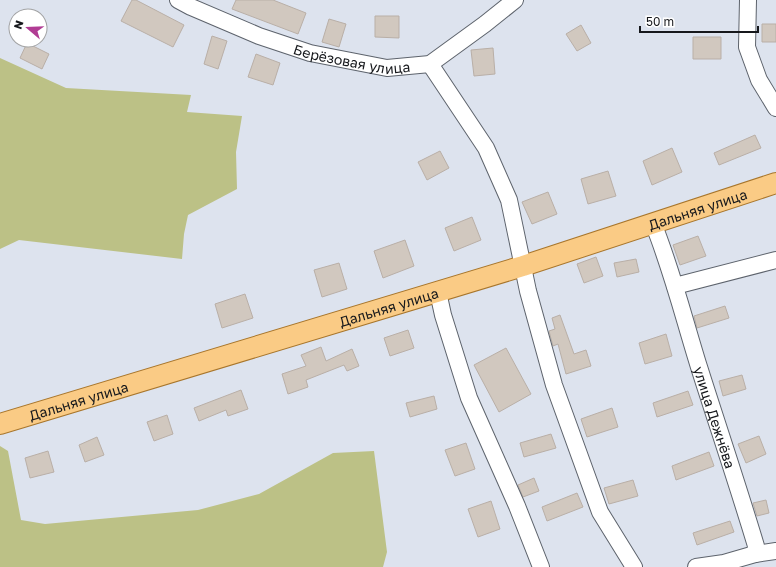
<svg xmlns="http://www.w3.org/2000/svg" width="776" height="567" font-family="'Golos Text',sans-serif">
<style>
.green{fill:#bcc186}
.building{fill:#d1c8bf;stroke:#b9afa7}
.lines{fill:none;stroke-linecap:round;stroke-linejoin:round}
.minor-casing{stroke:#5d636c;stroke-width:18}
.major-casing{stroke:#a8762c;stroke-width:22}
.minor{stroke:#fff;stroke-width:16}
.major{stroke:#facb85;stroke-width:20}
.labels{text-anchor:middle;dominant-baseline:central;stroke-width:3;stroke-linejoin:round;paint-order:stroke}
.street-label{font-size:14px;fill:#16181c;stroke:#fff}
</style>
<rect width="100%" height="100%" fill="#dde3ee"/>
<path class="green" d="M 0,58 L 66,88 L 191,95 L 187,112 L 242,116 L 236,152 L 237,189 L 188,215 L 184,234 L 182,259 L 19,240 L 0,249 Z
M 0,446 L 8,451 L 21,520 L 45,524 L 198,510 L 259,494 L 333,453 L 374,451 L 387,552 L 383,567 L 0,567 Z"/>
<path class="building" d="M 132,0 L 136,0 L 184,25 L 173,47 L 121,21 Z
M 236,0 L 273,0 L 306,13 L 298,34 L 232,9 Z
M 375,16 L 399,16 L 399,38 L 375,37 Z
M 329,19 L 346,24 L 339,47 L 322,42 Z
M 762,24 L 776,24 L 776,42 L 762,42 Z
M 581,25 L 591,43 L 577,51 L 566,34 Z
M 212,36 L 227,41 L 218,69 L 204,64 Z
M 693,37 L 721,37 L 721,59 L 693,59 Z
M 27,43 L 49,54 L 42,69 L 20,58 Z
M 493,48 L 495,74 L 474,76 L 471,50 Z
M 256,54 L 280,63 L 273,85 L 248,77 Z
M 755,135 L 761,148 L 719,165 L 714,153 Z
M 672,148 L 682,172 L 652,185 L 643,161 Z
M 440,151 L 449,168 L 427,180 L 418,162 Z
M 608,171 L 616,196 L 588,204 L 581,179 Z
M 548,192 L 557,214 L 532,224 L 522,202 Z
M 472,217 L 481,240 L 454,251 L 445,228 Z
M 698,236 L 706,256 L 680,265 L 673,245 Z
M 405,240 L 414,266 L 383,278 L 374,251 Z
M 596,257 L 603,276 L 584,283 L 577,264 Z
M 636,259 L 639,272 L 617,277 L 614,263 Z
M 339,263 L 347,289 L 322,297 L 314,270 Z
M 245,294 L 253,318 L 222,328 L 215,304 Z
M 725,306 L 729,318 L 697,328 L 694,316 Z
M 560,315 L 574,354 L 586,350 L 591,366 L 566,374 L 558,344 L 553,346 L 549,331 L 555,329 L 552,318 Z
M 408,330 L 414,348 L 390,356 L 384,338 Z
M 666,334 L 672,356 L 645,364 L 639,343 Z
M 321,347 L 326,361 L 352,349 L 359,366 L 347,371 L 344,365 L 306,380 L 308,387 L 288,394 L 282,374 L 306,366 L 301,355 Z
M 506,348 L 531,394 L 499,412 L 474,365 Z
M 742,375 L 746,389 L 723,396 L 719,381 Z
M 241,390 L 248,409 L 228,416 L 226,410 L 199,421 L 194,408 Z
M 688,391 L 693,405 L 657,417 L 653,403 Z
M 434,396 L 437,409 L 410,417 L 406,403 Z
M 612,408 L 618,427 L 587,437 L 581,419 Z
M 167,415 L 173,434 L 154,441 L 147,422 Z
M 551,434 L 556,448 L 524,457 L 520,443 Z
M 759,436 L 766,454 L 746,463 L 738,444 Z
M 97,437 L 104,455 L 85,462 L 79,445 Z
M 466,443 L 475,469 L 455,476 L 445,450 Z
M 48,451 L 54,472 L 30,478 L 25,458 Z
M 709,452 L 714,466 L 676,480 L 672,466 Z
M 534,478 L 539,491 L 523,497 L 518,485 Z
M 633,480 L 638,496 L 609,504 L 604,488 Z
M 577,493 L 583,507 L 547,521 L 542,507 Z
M 766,500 L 769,513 L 757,516 L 753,503 Z
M 491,501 L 500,529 L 478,537 L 468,509 Z
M 730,521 L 734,532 L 697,545 L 693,533 Z"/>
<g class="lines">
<defs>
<g id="minor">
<path id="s1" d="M 178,0 L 191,7 L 259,36 L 310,53 L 387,68 L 430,64 L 485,24 L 515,0"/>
<path d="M 748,0 L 747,47 L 759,80 L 776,108"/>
<path d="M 430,64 L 486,148 L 509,200 L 528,291 L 554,385 L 600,512 L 634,567"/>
<path id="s2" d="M 653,223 C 672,270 684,319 699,367 C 718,427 738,486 756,546 L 755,554 L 724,563 L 696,567"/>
<path d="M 675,286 L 776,260"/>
<path d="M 438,292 L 443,315 L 469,398 L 517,506 L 541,567"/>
<path d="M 755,554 L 776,551"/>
</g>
<g id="major">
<path id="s3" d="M 0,424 L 523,266 L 776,183"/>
</g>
</defs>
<use href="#minor" class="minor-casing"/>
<use href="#major" class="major-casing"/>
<use href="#minor" class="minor"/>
<use href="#major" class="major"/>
</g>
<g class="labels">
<g class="street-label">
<text stroke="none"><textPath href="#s1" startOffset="185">Берёзовая улица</textPath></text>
<text stroke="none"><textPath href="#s3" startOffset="730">Дальняя улица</textPath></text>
<text stroke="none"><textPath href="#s3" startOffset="406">Дальняя улица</textPath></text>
<text stroke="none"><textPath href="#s3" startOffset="82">Дальняя улица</textPath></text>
<text stroke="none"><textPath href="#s2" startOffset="204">улица Дежнёва</textPath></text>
</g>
</g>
<g transform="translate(28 28) rotate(289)"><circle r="19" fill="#ffffff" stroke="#a2a3a4"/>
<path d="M0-3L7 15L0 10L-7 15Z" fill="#b13c94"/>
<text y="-6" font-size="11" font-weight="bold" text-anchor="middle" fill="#16181c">N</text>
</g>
<path d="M640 26v6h118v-6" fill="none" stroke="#16181c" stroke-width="2"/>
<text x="646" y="26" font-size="12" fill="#16181c" stroke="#ffffff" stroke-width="3" paint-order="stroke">50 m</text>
</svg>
